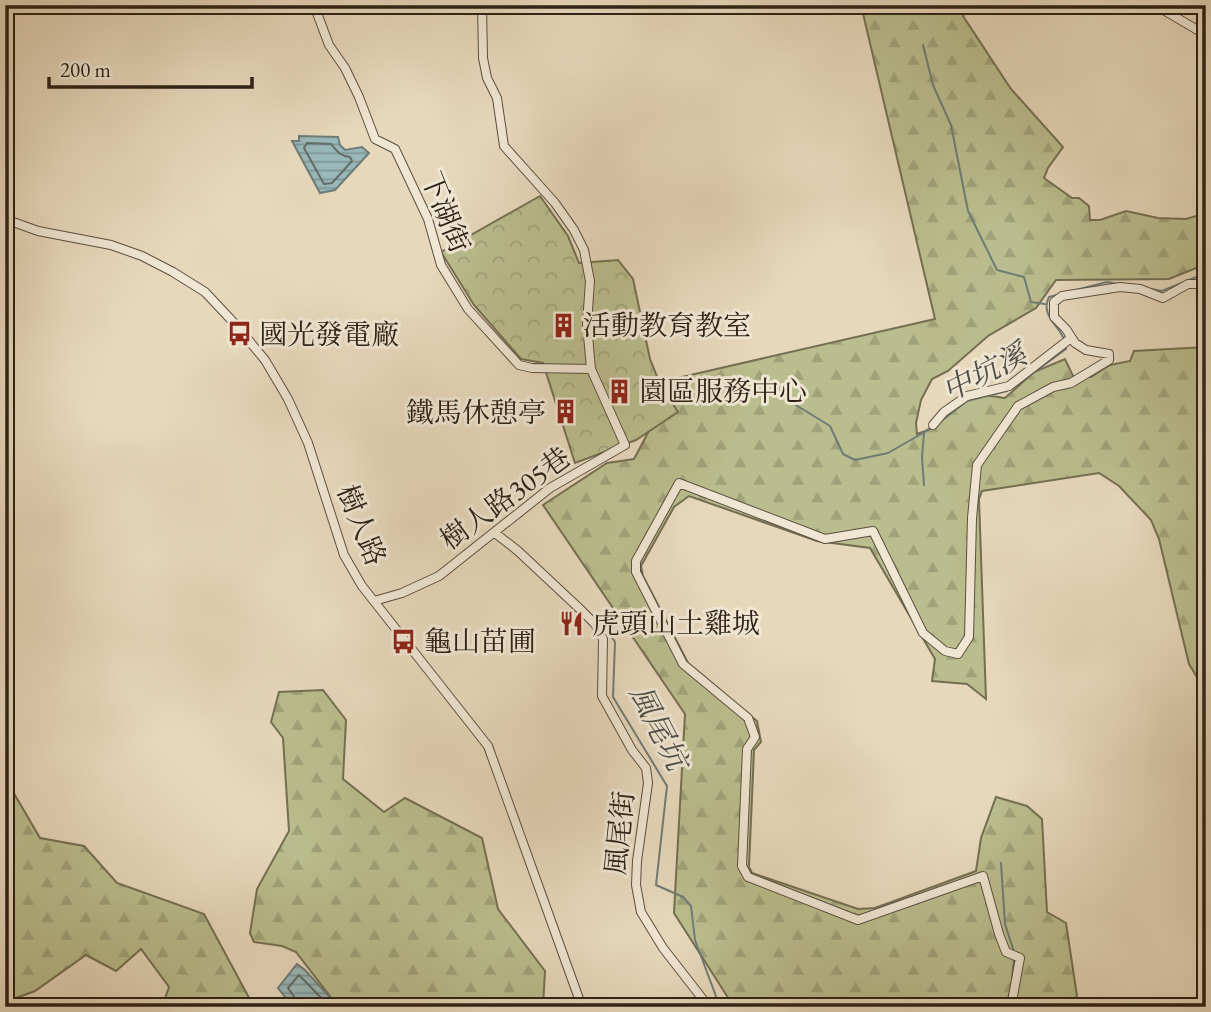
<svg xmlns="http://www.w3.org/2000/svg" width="1211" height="1012" font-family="'EB Garamond','Noto Serif TC',serif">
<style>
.forest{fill:url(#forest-firs);stroke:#746f52;stroke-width:2}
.park{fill:url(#park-crowns);stroke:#746f52;stroke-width:2}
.water{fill:url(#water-rules);stroke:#6e7c78;stroke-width:2}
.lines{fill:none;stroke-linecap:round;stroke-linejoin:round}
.shore{stroke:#636c68;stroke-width:2}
.stream{stroke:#6e7c78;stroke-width:2}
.minor-casing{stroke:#5c4f40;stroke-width:10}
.minor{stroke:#efe6d3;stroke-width:8}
.labels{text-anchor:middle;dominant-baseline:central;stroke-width:6;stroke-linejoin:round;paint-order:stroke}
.street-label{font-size:28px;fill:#2d2116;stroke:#efe6d3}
.poi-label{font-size:28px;fill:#2d2116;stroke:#efe6d3;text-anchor:start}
.water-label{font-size:30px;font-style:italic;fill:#4d4e47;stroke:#efe6d3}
</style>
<defs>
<pattern id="forest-firs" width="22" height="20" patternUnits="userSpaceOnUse" patternTransform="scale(1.75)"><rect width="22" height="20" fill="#babd8d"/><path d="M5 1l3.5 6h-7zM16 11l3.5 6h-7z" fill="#a0a279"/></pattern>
<pattern id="park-crowns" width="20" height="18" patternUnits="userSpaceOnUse" patternTransform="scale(1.75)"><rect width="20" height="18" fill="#babd8d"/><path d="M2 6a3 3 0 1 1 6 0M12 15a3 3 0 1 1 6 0" fill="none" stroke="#a0a279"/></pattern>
<pattern id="water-rules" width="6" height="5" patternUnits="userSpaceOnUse" patternTransform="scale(1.75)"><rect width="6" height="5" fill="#99b8b9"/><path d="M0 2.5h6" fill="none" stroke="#7d9595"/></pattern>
</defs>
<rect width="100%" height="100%" fill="#e7d8bc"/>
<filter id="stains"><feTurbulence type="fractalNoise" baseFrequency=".00286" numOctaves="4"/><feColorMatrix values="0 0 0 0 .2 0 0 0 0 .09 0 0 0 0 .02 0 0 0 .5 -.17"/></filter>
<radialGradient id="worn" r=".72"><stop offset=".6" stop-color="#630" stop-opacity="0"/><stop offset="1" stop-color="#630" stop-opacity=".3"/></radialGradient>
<path class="forest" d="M 861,5 L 971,5 L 963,16 L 1011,89 L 1063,147 L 1048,168 L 1044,178 L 1072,198 L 1079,198 L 1089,206 L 1090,220 L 1100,220 L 1126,211 L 1158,218 L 1186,219 L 1206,213 L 1206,264 L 1169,279 L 1056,280 L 1036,308 L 988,336 L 948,371 L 932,379 L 921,400 L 916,423 L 917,434 C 941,428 953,402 978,396 C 986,394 997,397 1005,398 L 1034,372 L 1065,359 L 1073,376 L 1091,377 L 1110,365 L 1130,361 L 1134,351 L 1206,347 L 1206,692 L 1189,664 L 1159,539 L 1151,520 L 1119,486 L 1099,473 L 982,491 L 979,499 L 986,699 L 967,684 L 932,681 L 935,659 L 870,548 L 817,541 L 689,496 L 674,507 L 641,566 L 643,576 L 688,663 L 757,721 L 761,742 L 754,750 L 749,867 L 752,873 L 858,909 L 875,908 L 976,871 L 981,838 L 996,797 L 1027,806 L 1042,819 L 1047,912 L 1066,923 L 1077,996 L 1070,1007 L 734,1007 L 674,913 L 685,714 L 543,505 L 607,463 L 634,459 L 677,378 L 935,319 Z
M 323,690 L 346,720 L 343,779 L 384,812 L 405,798 L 482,838 L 498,909 L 545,971 L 543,1007 L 363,1007 L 333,1000 L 296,952 L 282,946 L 254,942 L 250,933 L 257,889 L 289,831 L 283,738 L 271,722 L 279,692 Z
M 5,778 L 40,838 L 84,846 L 117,883 L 204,914 L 254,1007 L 162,1007 L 169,987 L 141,949 L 116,971 L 86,955 L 35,991 L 5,1002 Z"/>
<path class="park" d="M 540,196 L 568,236 L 579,263 L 618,260 L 633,279 L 650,359 L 660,384 L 678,412 L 636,440 L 575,463 L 543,363 L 521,359 L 474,305 L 441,252 Z"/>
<path class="water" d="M 299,136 L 338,137 L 340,145 L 345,150 L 362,147 L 369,153 L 335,190 L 320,193 L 292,141 L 299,141 Z
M 297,964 L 305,970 L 337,1005 L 345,1007 L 293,1007 L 278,988 Z"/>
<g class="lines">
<path class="shore" d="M 307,143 L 331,144 C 337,151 340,156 350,157 L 352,161 L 332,183 L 324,184 L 304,148 Z
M 298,1007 L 297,1001 L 288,988 L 299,975 L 330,1007"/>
<path class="stream" d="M 923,45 L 933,85 L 951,125 L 968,211 L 997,270 L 1024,277 L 1031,302 L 1045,304
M 1151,289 L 1162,291 L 1206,273
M 1076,290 L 1107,282 L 1118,284
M 1057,295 L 1049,297 C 1040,314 1058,325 1064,339
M 1029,376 L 1066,349 L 1066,345
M 778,394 L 830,426 L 843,454 L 855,460 L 888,453 L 930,429
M 940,422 L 967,401 L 1007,391
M 924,485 L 922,457 L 924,433
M 596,614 L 615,642 L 613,697 L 667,786 L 656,885 L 683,897 L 691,906 L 695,940 L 720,1007
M 1001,863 L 1005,924 L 1014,952
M 1012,979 L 1014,957
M 1005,1007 L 1009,995"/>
<defs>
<path id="minor" d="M 314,5 L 329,45 L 345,68 L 359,97 L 375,139 L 395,149 L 428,219 L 441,265 L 468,309 L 519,365 L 532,368 L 591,369
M 1155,5 L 1206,35
M 5,219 L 38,231 L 111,245 L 142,256 L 173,272 L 205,292 L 236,325 L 265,360 L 288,399 L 308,443 L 344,555 L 362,586 L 488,746 L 582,1007
M 933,425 L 944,412 L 967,396 L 1009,386 L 1071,338
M 495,533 L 518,551 L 581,610 L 595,624 L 603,639 L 602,696 L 632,750 L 646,768 L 648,783 L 637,861 L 636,885 L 641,912 L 663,948 L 705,1002 L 706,1007
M 374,601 L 402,593 L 439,576 L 550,488 L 625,445 L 591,369 L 587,324 L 590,281 L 584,250 L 574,230 L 555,203 L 504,146 L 497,98 L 487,78 L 483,58 L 482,5
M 1011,1007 L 1020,958 L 1006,952 L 999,934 L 983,876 L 858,920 L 748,877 L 742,866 L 747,749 L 755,737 L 748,718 L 683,664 L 636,572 L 636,561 L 679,483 L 825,539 L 873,531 L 923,633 L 945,651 L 958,654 L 969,637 L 972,518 L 977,465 L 1018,406 L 1053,387 L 1071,383 L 1109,360 L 1109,354 L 1086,350 L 1075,343 L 1066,329 L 1054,317 L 1054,302 L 1062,296 L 1120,287 L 1140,289 L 1163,298 L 1188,284 L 1206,284"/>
</defs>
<use href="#minor" class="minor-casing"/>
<use href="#minor" class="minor"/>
</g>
<defs>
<symbol id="building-bare" viewBox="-9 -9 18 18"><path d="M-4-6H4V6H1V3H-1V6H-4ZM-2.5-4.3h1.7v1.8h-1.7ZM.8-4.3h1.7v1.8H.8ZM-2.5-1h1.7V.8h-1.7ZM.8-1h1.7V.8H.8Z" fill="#8f2418" stroke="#efe6d3" stroke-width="2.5" paint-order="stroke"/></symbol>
<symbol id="bus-bare" viewBox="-9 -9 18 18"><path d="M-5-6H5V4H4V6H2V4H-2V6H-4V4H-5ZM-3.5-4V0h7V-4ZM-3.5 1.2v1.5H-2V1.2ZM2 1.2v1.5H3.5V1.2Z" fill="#8f2418" stroke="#efe6d3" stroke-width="2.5" paint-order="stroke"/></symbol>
<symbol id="restaurant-bare" viewBox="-9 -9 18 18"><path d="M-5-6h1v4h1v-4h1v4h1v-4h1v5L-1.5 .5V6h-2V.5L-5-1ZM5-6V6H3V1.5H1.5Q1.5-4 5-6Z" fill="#8f2418" stroke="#efe6d3" stroke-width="2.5" paint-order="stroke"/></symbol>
</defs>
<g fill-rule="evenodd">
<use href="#building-bare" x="546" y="308" width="35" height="35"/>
<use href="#bus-bare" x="222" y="316" width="35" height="35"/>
<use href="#building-bare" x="602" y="374" width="35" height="35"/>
<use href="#building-bare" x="548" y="394" width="35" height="35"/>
<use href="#restaurant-bare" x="554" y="606" width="35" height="35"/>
<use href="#bus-bare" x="386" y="624" width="35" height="35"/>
</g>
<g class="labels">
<g class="street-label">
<text transform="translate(446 212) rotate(68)">下湖街</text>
<text transform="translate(505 498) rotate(-36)">樹人路305巷</text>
<text transform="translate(362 525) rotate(68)">樹人路</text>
<text transform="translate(619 833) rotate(-84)">風尾街</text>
</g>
<g class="poi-label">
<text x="583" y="325">活動教育教室</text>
<text x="259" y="334">國光發電廠</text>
<text x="639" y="391">園區服務中心</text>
<text x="546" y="412" text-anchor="end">鐵馬休憩亭</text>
<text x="592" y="623">虎頭山土雞城</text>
<text x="424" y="641">龜山苗圃</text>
</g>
<g class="water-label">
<text transform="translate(984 372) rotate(-27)">中坑溪</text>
<text transform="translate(659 727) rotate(63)">風尾坑</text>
</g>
</g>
<rect width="1211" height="1012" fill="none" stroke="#e7d8bc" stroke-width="28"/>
<rect x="7" y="7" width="1197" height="998" fill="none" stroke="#2d2116" stroke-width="3.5"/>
<rect x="14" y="14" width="1183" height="984" fill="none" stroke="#2d2116" stroke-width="2"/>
<path d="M49 77v10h203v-10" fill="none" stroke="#2d2116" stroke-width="3.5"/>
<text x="60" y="77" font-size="21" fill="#2d2116" stroke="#efe6d3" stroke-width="5" paint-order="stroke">200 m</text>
<rect width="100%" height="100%" filter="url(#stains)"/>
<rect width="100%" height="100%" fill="url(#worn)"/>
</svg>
